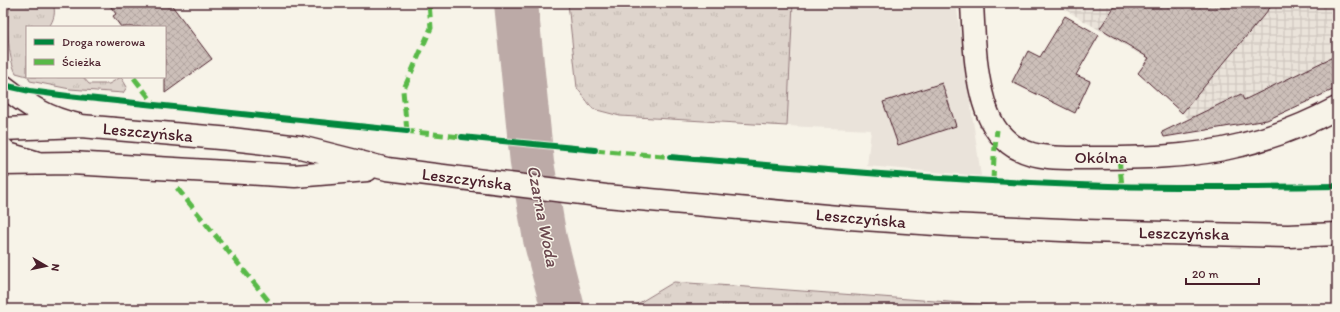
<svg xmlns="http://www.w3.org/2000/svg" width="1340" height="312" font-family="Itim,sans-serif">
<style>
.built{fill:#eae3da}
.industrial{fill:url(#industrial-grid)}
.grass{fill:url(#grass-tufts);stroke:#947a7c}
.lines{fill:none;stroke-linecap:round;stroke-linejoin:round}
.river{stroke:#bcaaa7;stroke-width:44}
.building{fill:url(#building-cross-hatch);stroke:#4a1f2b}
.minor-casing{stroke:#4a1f2b;stroke-width:25}
.major-casing{stroke:#4a1f2b;stroke-width:25}
.minor{stroke:#f7f3e8;stroke-width:22}
.major{stroke:#f7f3e8;stroke-width:22}
.quiet{stroke:#58b947;stroke-width:5;stroke-dasharray:10 5;stroke-linecap:butt}
.cycleway-casing{stroke:#f7f3e8;stroke-width:8}
.cycleway{stroke:#00873e;stroke-width:6}
.labels{text-anchor:middle;dominant-baseline:central;stroke-width:3;stroke-linejoin:round;paint-order:stroke}
.street-label{font-size:17px;fill:#4a1f2b;stroke:#f7f3e8}
.water-label{font-size:18px;font-style:italic;fill:#6c4950;stroke:#f7f3e8}
</style>
<defs>
<pattern id="industrial-grid" width="8" height="8" patternUnits="userSpaceOnUse"><rect width="8" height="8" fill="#eae3da"/><path d="M0 4h8M4 0v8" fill="none" stroke="#cac2bb"/></pattern>
<pattern id="grass-tufts" width="24" height="20" patternUnits="userSpaceOnUse"><rect width="24" height="20" fill="#ded4cc"/><path d="M3 7l-1-3M5 7V3M7 7l1-3M15 17l-1-3M17 17v-4M19 17l1-3" fill="none" stroke="#c0b6af"/></pattern>
<pattern id="building-cross-hatch" width="8" height="8" patternUnits="userSpaceOnUse"><rect width="8" height="8" fill="#ccbfb9"/><path d="M0 0l8 8M0 8l8-8" fill="none" stroke="#b1a49f"/></pattern>
</defs>
<rect width="100%" height="100%" fill="#f7f3e8"/>
<filter id="ink" filterUnits="userSpaceOnUse"><feTurbulence type="fractalNoise" baseFrequency=".025" numOctaves="2"/><feDisplacementMap in="SourceGraphic" scale="8" xChannelSelector="R" yChannelSelector="G"/><feConvolveMatrix kernelMatrix="1 2 1 2 8 2 1 2 1" color-interpolation-filters="sRGB"/></filter>
<g filter="url(#ink)">
<path class="built" d="M 793,3 L 956,3 L 981,176 L 867,166 L 871,130 L 787,126 Z"/>
<path class="industrial" d="M 1054,3 L 1337,3 L 1337,22 L 1333,27 L 1337,32 L 1337,88 L 1263,122 L 1262,121 L 1202,131 L 1138,73 L 1148,59 Z"/>
<path class="grass" d="M 11,3 L 53,3 C 56,13 54,19 49,27 L 27,27 L 27,76 L 16,73 C 8,58 5,19 11,3 Z
M 568,3 L 793,3 L 787,126 L 620,116 L 593,109 L 577,88 Z
M 28,77 L 83,77 L 89,84 L 109,84 L 121,77 L 127,87 L 123,93 L 70,89 L 30,81 Z
M 674,282 C 799,290 924,301 1049,309 L 629,309 Z"/>
<g class="lines">
<path class="river" d="M 516,3 L 532,163 L 545,239 L 563,309"/>
</g>
<path class="building" d="M 108,3 L 170,3 L 212,59 L 165,93 L 165,27 L 121,27 L 113,16 L 116,14 Z
M 1117,3 L 1274,3 L 1182,113 L 1138,73 L 1149,58 L 1100,28 Z
M 1065,16 L 1099,35 L 1076,75 L 1090,81 L 1075,113 L 1012,82 L 1028,51 L 1040,57 Z
M 1337,55 L 1337,88 L 1267,120 L 1164,137 L 1162,132 L 1241,94 L 1244,100 Z
M 942,83 L 956,126 L 898,145 L 883,102 Z"/>
<g class="lines">
<defs>
<path id="minor" d="M 972,3 C 974,40 975,102 998,132 C 1004,139 1011,146 1019,149 C 1038,159 1064,158 1085,158 C 1137,158 1191,158 1241,145 C 1275,137 1307,124 1337,108
M 3,86 C 29,106 46,118 78,125
M 3,149 L 8,154 L 35,162"/>
<path id="major" d="M 3,129 L 81,126 L 231,139 L 300,147 L 387,169 L 606,196 L 849,218 L 950,225 L 1085,231 L 1288,236 L 1337,234
M 3,164 L 71,163 L 295,176 L 367,170"/>
</defs>
<use href="#minor" class="minor-casing"/>
<use href="#major" class="major-casing"/>
<use href="#minor" class="minor"/>
<use href="#major" class="major"/>
<path class="quiet" d="M 134,78 L 155,105
M 404,131 L 462,137
M 407,131 L 403,91 L 431,28 L 429,3
M 595,150 L 673,157
M 1119,158 L 1122,186
M 993,181 L 994,156 L 997,130
M 177,188 L 275,309"/>
<defs>
<path id="cycleway" d="M 3,85 L 30,91 L 68,96 L 407,131
M 462,137 L 595,150
M 670,157 C 816,169 962,182 1109,186 C 1185,188 1261,187 1337,186"/>
</defs>
<use href="#cycleway" class="cycleway-casing"/>
<use href="#cycleway" class="cycleway"/>
</g>
</g>
<g class="labels">
<g class="street-label">
<text transform="translate(148 132) rotate(5)">Leszczyńska</text>
<text x="1101" y="157">Okólna</text>
<text transform="translate(467 179) rotate(7)">Leszczyńska</text>
<text transform="translate(861 218) rotate(5)">Leszczyńska</text>
<text transform="translate(1184 233) rotate(1)">Leszczyńska</text>
</g>
<g class="water-label">
<text transform="translate(543 216) rotate(79)">Czarna Woda</text>
</g>
</g>
<rect width="1340" height="312" fill="none" stroke="#f7f3e8" stroke-width="16"/>
<rect x="8" y="8" width="1324" height="296" fill="none" stroke="#4a1f2b" stroke-width="1.5" filter="url(#ink)"/>
<rect x="26" y="26" width="140" height="52" fill="#f7f3e8" stroke="#b29e9c"/>
<rect x="34" y="39" width="20" height="6" fill="#00873e" stroke="#b29e9c"/>
<text x="62" y="46" font-size="12" fill="#4a1f2b">Droga rowerowa</text>
<rect x="34" y="59" width="20" height="6" fill="#58b947" stroke="#b29e9c"/>
<text x="62" y="66" font-size="12" fill="#4a1f2b">Ścieżka</text>
<g transform="translate(46 266) rotate(99)" stroke="#f7f3e8" stroke-width="3" paint-order="stroke">
<path d="M0-3L7 15L0 10L-7 15Z" fill="#4a1f2b"/>
<text y="-6" font-size="11" font-weight="bold" text-anchor="middle" fill="#4a1f2b">N</text>
</g>
<path d="M1186 278v6h73v-6" fill="none" stroke="#4a1f2b" stroke-width="2"/>
<text x="1192" y="278" font-size="12" fill="#4a1f2b" stroke="#f7f3e8" stroke-width="3" paint-order="stroke">20 m</text>
</svg>
